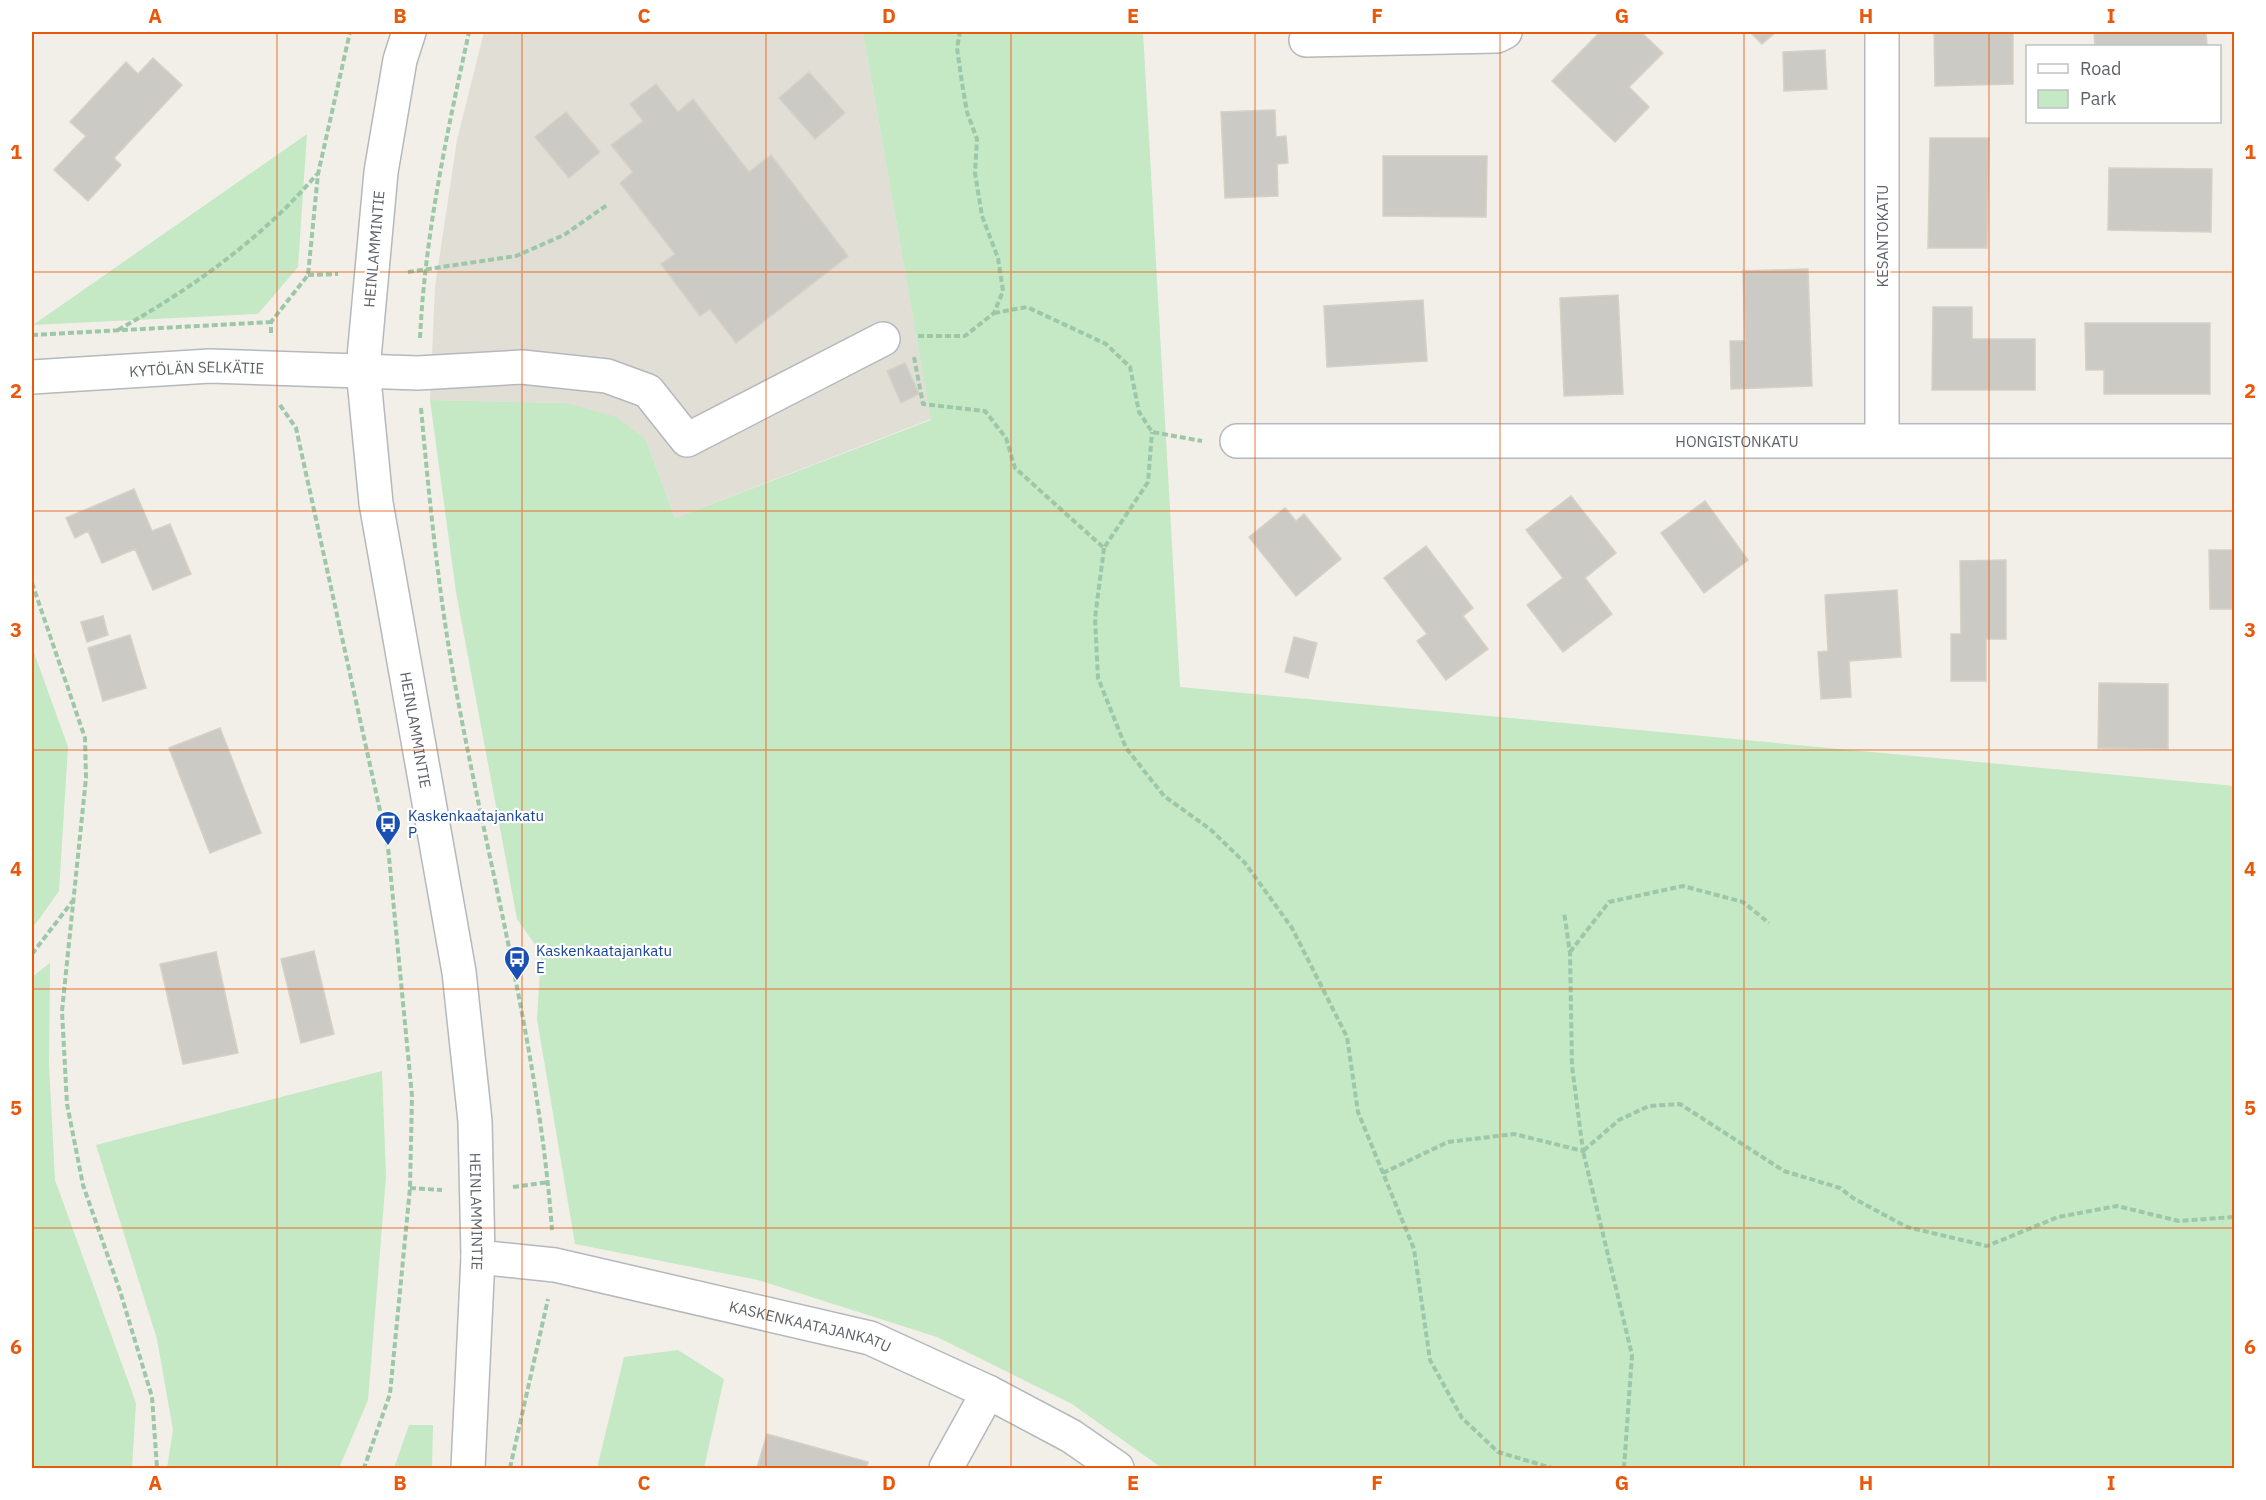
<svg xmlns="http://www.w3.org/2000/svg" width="2266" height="1500" font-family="'IBM Plex Sans',sans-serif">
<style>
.education{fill:#e1ded6}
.green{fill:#c5e8c5}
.building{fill:#cccac5;stroke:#d6d1c6;stroke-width:1.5}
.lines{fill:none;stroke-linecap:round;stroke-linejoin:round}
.minor-casing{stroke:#b5b8bc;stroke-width:36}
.path{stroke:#9cc7a9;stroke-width:4;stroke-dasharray:6 3;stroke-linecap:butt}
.minor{stroke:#fff;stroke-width:33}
.grid{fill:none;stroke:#e8590c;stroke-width:1.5;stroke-opacity:0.55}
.labels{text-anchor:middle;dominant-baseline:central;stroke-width:4.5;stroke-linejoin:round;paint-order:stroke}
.street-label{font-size:15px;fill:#5f6368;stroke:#fff}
.transit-label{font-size:15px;fill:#164399;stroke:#fff;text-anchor:start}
.neatline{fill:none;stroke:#e8590c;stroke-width:2}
.grid-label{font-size:20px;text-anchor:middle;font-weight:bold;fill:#e8590c}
</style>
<rect width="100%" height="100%" fill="#f1efe8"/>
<path class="education" d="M 484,32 L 863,32 L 931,419 L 675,518 L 646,440 L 566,403 L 430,400 L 435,287 L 457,140 Z"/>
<path class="green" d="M 863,32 L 1143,32 L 1180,687 L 2234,786 L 2234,1468 L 1162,1468 L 1072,1404 L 937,1337 L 758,1280 L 575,1244 L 537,1019 L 541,953 L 517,919 L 456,592 L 430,400 L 566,403 L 616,417 L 646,440 L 675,518 L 931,420 Z
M 307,134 L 298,267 L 258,314 L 33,325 Z
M 32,647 L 68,747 L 59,891 L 32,929 Z
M 50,963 L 49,1064 L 55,1180 L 136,1403 L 132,1468 L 32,1468 L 32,977 Z
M 382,1071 L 386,1177 L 368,1400 L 339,1468 L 167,1468 L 173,1430 L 157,1339 L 96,1145 Z
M 678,1350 L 724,1379 L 704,1468 L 597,1468 L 624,1357 Z
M 409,1425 L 433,1425 L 432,1468 L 394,1468 Z"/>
<path class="building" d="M 1600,32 L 1641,32 L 1663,53 L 1629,87 L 1649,107 L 1615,142 L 1552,81 Z
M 1750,32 L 1776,32 L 1762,44 Z
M 1934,32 L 2013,32 L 2013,84 L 1935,86 Z
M 2094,32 L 2206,32 L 2207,46 L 2095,46 Z
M 1825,50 L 1827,89 L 1784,91 L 1783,52 Z
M 153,58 L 182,85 L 114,158 L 121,165 L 88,201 L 54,170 L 86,136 L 70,122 L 126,62 L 138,74 Z
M 809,72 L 845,113 L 815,139 L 779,98 Z
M 656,84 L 678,112 L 693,99 L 749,172 L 771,155 L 848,256 L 736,343 L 710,309 L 700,316 L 661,264 L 675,254 L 620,183 L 633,172 L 611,145 L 643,121 L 630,104 Z
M 1275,110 L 1276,137 L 1286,136 L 1288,163 L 1277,164 L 1278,196 L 1225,198 L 1221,112 Z
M 566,112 L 600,152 L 569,178 L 535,137 Z
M 1930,138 L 1989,138 L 1987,248 L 1928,248 Z
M 1383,156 L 1487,156 L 1486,217 L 1383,216 Z
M 2109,168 L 2212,169 L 2211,232 L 2108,230 Z
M 1808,269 L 1812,386 L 1731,389 L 1730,341 L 1745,341 L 1743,271 Z
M 1618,295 L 1623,394 L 1564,396 L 1560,298 Z
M 1423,300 L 1427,361 L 1327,367 L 1324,306 Z
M 1933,307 L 1972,307 L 1972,339 L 2035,339 L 2035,390 L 1932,390 Z
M 2085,323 L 2210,323 L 2210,394 L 2104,394 L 2104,370 L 2086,370 Z
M 905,363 L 919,394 L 901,403 L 887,371 Z
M 134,489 L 152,531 L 170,524 L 191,574 L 153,590 L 135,549 L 102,563 L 88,531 L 75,538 L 66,518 Z
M 1571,496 L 1616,553 L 1585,578 L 1612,614 L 1563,652 L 1527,605 L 1563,578 L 1526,530 Z
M 1705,501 L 1748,560 L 1704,593 L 1661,533 Z
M 1285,508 L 1296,521 L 1304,514 L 1341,559 L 1296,596 L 1249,537 Z
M 1426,546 L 1473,608 L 1463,616 L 1488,649 L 1446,680 L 1417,641 L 1427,634 L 1384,578 Z
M 2209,550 L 2234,550 L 2234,609 L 2210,609 Z
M 2006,560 L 2006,639 L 1986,639 L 1986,681 L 1951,681 L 1951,634 L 1961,634 L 1960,561 Z
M 1897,590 L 1901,657 L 1849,661 L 1851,697 L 1821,699 L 1818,652 L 1828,651 L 1825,595 Z
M 103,616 L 108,635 L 87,642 L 81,622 Z
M 130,635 L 146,688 L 103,701 L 88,648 Z
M 1294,637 L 1317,643 L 1308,678 L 1285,672 Z
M 2099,683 L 2168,684 L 2168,749 L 2098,748 Z
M 220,728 L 261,833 L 210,853 L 169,748 Z
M 314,951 L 334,1034 L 301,1043 L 281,959 Z
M 216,952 L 238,1053 L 183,1064 L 160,964 Z
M 767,1434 L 868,1462 L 866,1468 L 757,1468 Z"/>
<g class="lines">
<defs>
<g id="minor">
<path id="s1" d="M 409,32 L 400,60 L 381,172 L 363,369 L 376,503 L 459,972 L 475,1121 L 478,1257 L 468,1468"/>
<path d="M 1306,40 L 1497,36 L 1505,32"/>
<path id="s2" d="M 32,377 L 210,366 L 418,373 L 522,367 L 607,376 L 648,391 L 687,440 L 883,339"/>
<path d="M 1882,440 L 1882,32"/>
<path id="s3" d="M 1237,441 L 2234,441"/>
<path id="s4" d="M 478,1257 L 555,1265 L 870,1338 L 988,1392 L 1071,1436 L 1117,1468"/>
<path d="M 946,1468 L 988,1392"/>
</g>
</defs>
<use href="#minor" class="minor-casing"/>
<path class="path" d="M 408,272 L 516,256 L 564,235 L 607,205
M 308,275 L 338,274
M 994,313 L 1027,307 L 1106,344 L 1130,367 L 1139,412 L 1152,432 L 1202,441
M 118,330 C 191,289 263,238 317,174
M 271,333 L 271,322 L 308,275 L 318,174 L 350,32
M 32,335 L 271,322
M 918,336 L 965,336 L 994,313 L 1003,291 L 998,258 L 982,216 L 975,173 L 977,139 L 967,112 L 962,83 L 957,48 L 960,32
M 420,338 C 425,234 447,133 469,32
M 914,357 L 923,404 L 985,411 L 1006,438 L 1015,468 L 1104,548 L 1148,482 L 1152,432
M 280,405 L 296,428 L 388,847 L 412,1096 L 410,1188 L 390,1394 L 364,1468
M 421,408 C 429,497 438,586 453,673 C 486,859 538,1041 552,1230
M 1104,548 L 1095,618 L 1098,678 L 1126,748 L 1164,796 L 1210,829 L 1245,863 L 1292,928 L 1347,1037 L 1358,1112 L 1414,1249 L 1430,1360 L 1462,1418 L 1498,1452 L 1552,1468
M 32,583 L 85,738 L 86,778 L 62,1011 L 67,1104 L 83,1185 L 120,1291 L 152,1397 L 157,1468
M 1570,952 L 1609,902 L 1683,886 L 1743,902 L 1769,923
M 32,954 L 75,898
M 1383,1173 L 1448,1142 L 1514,1134 L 1583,1151 L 1572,1066 L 1570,953 L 1564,912
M 513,1187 L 549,1182
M 410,1188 L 442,1190
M 510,1468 L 548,1299
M 1624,1468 L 1632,1355 L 1583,1151 L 1619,1120 L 1649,1106 L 1680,1104 L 1784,1171 L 1840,1188 L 1853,1198 L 1907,1227 L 1987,1246 L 2058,1217 L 2117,1206 L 2179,1221 L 2234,1217"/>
<use href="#minor" class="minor"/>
</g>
<path class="grid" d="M 277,32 L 277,1468M 522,32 L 522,1468M 766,32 L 766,1468M 1011,32 L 1011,1468M 1255,32 L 1255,1468M 1500,32 L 1500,1468M 1744,32 L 1744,1468M 1989,32 L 1989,1468M 32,272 L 2234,272M 32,511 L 2234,511M 32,750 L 2234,750M 32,989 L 2234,989M 32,1228 L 2234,1228"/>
<defs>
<symbol id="bus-pin" viewBox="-11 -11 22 30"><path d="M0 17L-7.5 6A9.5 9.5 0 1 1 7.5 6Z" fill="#1a4fb4" stroke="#fff"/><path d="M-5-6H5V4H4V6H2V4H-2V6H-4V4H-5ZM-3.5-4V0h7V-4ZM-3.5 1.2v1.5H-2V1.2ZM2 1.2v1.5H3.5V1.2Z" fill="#fff"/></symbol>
</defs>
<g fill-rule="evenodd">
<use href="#bus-pin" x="373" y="809" width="30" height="40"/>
<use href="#bus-pin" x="502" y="944" width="30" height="40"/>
</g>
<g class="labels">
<g class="street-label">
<text transform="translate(1882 236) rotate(-90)">KESANTOKATU</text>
<text transform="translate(374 249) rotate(-85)">HEINLAMMINTIE</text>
<text stroke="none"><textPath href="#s2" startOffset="165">KYTÖLÄN SELKÄTIE</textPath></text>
<text stroke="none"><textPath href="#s3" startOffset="500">HONGISTONKATU</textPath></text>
<text stroke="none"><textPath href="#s1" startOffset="706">HEINLAMMINTIE</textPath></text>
<text stroke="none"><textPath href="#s1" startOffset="1192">HEINLAMMINTIE</textPath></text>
<text stroke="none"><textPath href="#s4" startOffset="340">KASKENKAATAJANKATU</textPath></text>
</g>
<g class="transit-label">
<text x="408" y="815">Kaskenkaatajankatu<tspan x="408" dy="17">P</tspan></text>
<text x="536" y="950">Kaskenkaatajankatu<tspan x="536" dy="17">E</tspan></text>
</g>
</g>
<rect width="2266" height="1500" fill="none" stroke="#ffffff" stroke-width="66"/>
<rect x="2026" y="45" width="195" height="78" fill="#ffffff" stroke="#bfc1c3" stroke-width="1.5"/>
<rect x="2038" y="64" width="30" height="9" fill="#ffffff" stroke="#bfc1c3" stroke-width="1.5"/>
<text x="2080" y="75" font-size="18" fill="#5f6368">Road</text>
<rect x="2038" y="90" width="30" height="18" fill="#c5e8c5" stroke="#bfc1c3" stroke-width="1.5"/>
<text x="2080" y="105" font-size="18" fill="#5f6368">Park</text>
<rect x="33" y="33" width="2200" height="1434" class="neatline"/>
<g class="grid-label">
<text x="155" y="23">A</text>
<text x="400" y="23">B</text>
<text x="644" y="23">C</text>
<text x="889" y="23">D</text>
<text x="1133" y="23">E</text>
<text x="1377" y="23">F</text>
<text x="1622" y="23">G</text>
<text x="1866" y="23">H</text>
<text x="2111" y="23">I</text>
<text x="16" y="159">1</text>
<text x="2250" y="159">1</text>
<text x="16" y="398">2</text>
<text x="2250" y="398">2</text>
<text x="16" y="637">3</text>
<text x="2250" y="637">3</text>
<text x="16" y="876">4</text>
<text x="2250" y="876">4</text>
<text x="16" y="1115">5</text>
<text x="2250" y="1115">5</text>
<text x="16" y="1354">6</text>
<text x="2250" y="1354">6</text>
<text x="155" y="1490">A</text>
<text x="400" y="1490">B</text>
<text x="644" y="1490">C</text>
<text x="889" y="1490">D</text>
<text x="1133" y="1490">E</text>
<text x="1377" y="1490">F</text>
<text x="1622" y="1490">G</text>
<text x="1866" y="1490">H</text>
<text x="2111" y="1490">I</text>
</g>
</svg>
